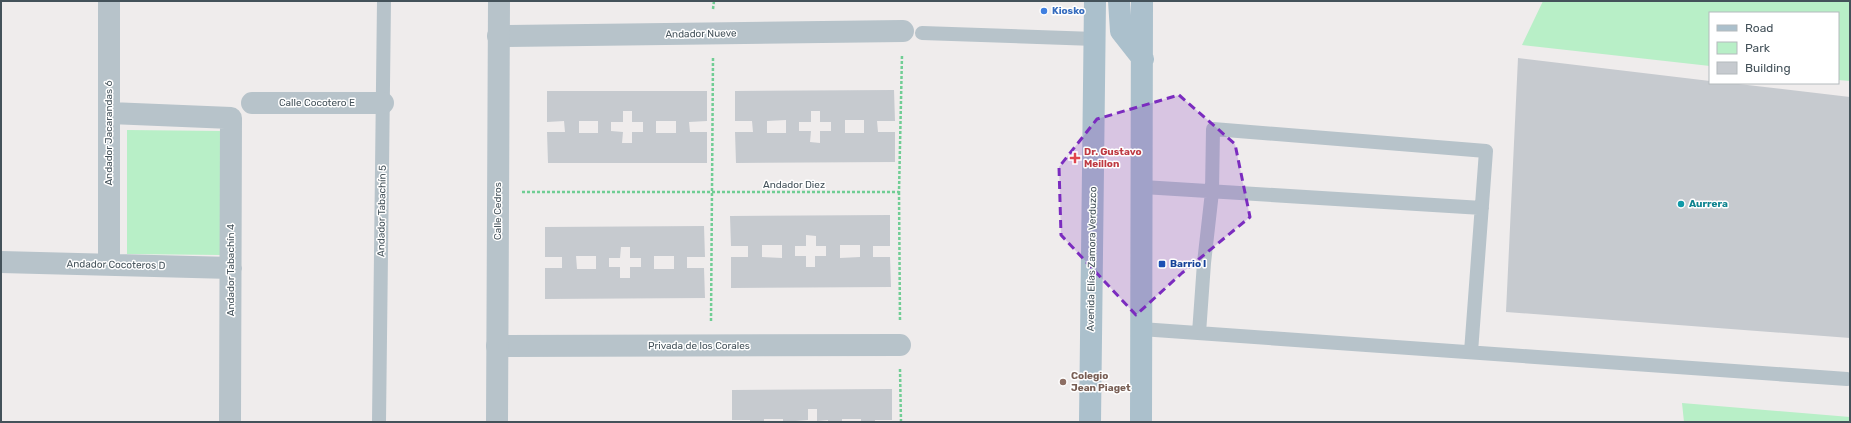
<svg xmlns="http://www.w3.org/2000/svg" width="1851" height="423" font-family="Rubik,sans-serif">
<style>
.green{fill:#b8efc7}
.building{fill:#c6cacf;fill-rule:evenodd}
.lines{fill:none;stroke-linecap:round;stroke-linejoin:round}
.path{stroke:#70cd94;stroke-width:2.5;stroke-dasharray:3 2;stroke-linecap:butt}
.service{stroke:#b7c3ca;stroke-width:14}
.minor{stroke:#b7c3ca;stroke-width:22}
.tertiary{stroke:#b7c3ca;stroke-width:22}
.primary{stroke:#abc0cc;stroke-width:22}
.marked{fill:#7b2cbf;fill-opacity:0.2;stroke:#7b2cbf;stroke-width:3;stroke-dasharray:8 5;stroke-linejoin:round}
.shop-dot{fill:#3f7fe0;stroke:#fff;stroke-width:1.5}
.health-dot{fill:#e0444e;stroke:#fff;stroke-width:1.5}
.culture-dot{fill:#0f9aa8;stroke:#fff;stroke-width:1.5}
.transit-dot{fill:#1a4fb4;stroke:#fff;stroke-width:1.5}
.education-dot{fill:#8d6e63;stroke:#fff;stroke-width:1.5}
.labels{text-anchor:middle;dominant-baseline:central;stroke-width:3;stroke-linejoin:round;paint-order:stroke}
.shop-label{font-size:10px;font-weight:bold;fill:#366cbe;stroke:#fff;text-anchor:start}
.street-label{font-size:10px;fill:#44525a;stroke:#fff}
.health-label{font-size:10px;font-weight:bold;fill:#be3a42;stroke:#fff;text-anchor:start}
.culture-label{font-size:10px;font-weight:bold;fill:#0d838f;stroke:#fff;text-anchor:start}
.transit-label{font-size:10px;font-weight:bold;fill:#164399;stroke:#fff;text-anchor:start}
.education-label{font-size:10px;font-weight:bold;fill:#785e54;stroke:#fff;text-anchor:start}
</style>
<rect width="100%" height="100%" fill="#efecec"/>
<path class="green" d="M 1543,1 L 1850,1 L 1850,81 L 1838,80 L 1838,13 L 1710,13 L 1710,66 L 1522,45 Z
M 127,130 L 221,131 L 221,255 L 127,254 Z
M 1682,403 L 1850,417 L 1850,422 L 1684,422 Z"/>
<path class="building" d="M 1518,58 L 1710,81 L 1710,83 L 1730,83 L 1850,97 L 1850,338 L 1506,312 Z
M 894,90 L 895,121 L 877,121 L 878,132 L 895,132 L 895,162 L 736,163 L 735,132 L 753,132 L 752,121 L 735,121 L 735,91 ZM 811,111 L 820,111 L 820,122 L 831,122 L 831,131 L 820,131 L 820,143 L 810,142 L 811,131 L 799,131 L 799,122 L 811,122 ZM 786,120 L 786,133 L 767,133 L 767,121 ZM 845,120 L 864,120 L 864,133 L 845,133 Z
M 547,91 L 707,91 L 707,121 L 689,122 L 690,132 L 707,132 L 707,163 L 548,163 L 547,132 L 565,132 L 564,121 L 547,122 ZM 623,111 L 632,111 L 632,122 L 643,122 L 643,132 L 632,132 L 632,143 L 622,143 L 623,132 L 611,131 L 611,122 L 623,122 ZM 579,121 L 598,121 L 598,133 L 579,133 ZM 656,121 L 676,121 L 676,133 L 656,133 Z
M 890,215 L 890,246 L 873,246 L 873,257 L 890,257 L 891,287 L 731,288 L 731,257 L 748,257 L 748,246 L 731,246 L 730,216 ZM 806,235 L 816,236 L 816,246 L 826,246 L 826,256 L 815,256 L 815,267 L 806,267 L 806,256 L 795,256 L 795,246 L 806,246 ZM 762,245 L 782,245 L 782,258 L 762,257 ZM 840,245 L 860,245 L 860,257 L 840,258 Z
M 704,226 L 705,257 L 687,257 L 687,268 L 704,268 L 705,298 L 545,299 L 545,268 L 562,268 L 562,257 L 545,257 L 545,227 ZM 621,247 L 630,247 L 630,258 L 641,258 L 641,267 L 630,267 L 630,278 L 620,278 L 620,267 L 609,267 L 609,258 L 620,258 ZM 576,256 L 596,256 L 596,269 L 577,269 ZM 654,256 L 674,256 L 674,269 L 654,269 Z
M 892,389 L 892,420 L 875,420 L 875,422 L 861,422 L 861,419 L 842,419 L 842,422 L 828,422 L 828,420 L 817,421 L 817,409 L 808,409 L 808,420 L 783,422 L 783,419 L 764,419 L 764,422 L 750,422 L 750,420 L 732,420 L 732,390 Z"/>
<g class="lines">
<path class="path" d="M 713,9 L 714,1
M 522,192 L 899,192 L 902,55
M 899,192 L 900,322
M 711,321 L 713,58
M 900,369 L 901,422"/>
<path class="service" d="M 922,33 L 1095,39
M 1143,187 L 1482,208
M 1141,329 L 1847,379
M 1199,333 L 1204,263 L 1212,192 L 1213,129 L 1486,151 L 1471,352
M 379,422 L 384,1"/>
<path class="minor" d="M 109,1 L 109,265
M 498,36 L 903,31
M 252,103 L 383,103
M 110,113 L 231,118 L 230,422
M 1,262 L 231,268
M 497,346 L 900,345"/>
<path class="tertiary" d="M 497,422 L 499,1"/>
<path class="primary" d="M 1119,1 L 1121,31 L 1143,59
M 1090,422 L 1095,1
M 1141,422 L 1142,1"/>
</g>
<path class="marked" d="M 1179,95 L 1235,144 L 1250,217 L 1182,273 L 1136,315 L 1061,235 L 1059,167 L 1097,119 Z"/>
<circle class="shop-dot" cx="1044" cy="11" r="4"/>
<path class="health-dot" d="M1073 152h4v4h4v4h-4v4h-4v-4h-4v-4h4z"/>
<circle class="culture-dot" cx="1681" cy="204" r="4"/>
<rect class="transit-dot" x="1158" y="260" width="8" height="8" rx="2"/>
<circle class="education-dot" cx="1063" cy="382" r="4"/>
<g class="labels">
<g class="shop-label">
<text x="1052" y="11">Kiosko</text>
</g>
<g class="street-label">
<text transform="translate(701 34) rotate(-1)">Andador Nueve</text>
<text x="317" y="103">Calle Cocotero E</text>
<text transform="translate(109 133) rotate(-90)">Andador Jacarandas 6</text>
<text x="794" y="185">Andador Diez</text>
<text transform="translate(382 211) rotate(-89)">Andador Tabachín 5</text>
<text transform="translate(498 211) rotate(-90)">Calle Cedros</text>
<text transform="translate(1092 259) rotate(-89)">Avenida Elías Zamora Verduzco</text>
<text transform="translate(116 265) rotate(1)">Andador Cocoteros D</text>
<text transform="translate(231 270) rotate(-90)">Andador Tabachín 4</text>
<text x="699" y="346">Privada de los Corales</text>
</g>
<g class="health-label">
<text x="1084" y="152">Dr. Gustavo<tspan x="1084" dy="12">Meillon</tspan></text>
</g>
<g class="culture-label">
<text x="1689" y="204">Aurrera</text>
</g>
<g class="transit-label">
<text x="1170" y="264">Barrio I</text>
</g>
<g class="education-label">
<text x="1071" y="376">Colegio<tspan x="1071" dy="12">Jean Piaget</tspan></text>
</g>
</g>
<rect width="1851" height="423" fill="none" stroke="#44525a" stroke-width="4"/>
<rect x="1709" y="12" width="130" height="72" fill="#ffffff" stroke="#b4babd"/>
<rect x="1717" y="25" width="20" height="6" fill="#abc0cc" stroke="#b4babd"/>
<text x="1745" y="32" font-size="12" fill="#44525a">Road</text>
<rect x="1717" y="42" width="20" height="12" fill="#b8efc7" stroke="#b4babd"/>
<text x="1745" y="52" font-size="12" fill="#44525a">Park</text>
<rect x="1717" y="62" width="20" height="12" fill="#c6cacf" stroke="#b4babd"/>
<text x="1745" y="72" font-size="12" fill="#44525a">Building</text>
</svg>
